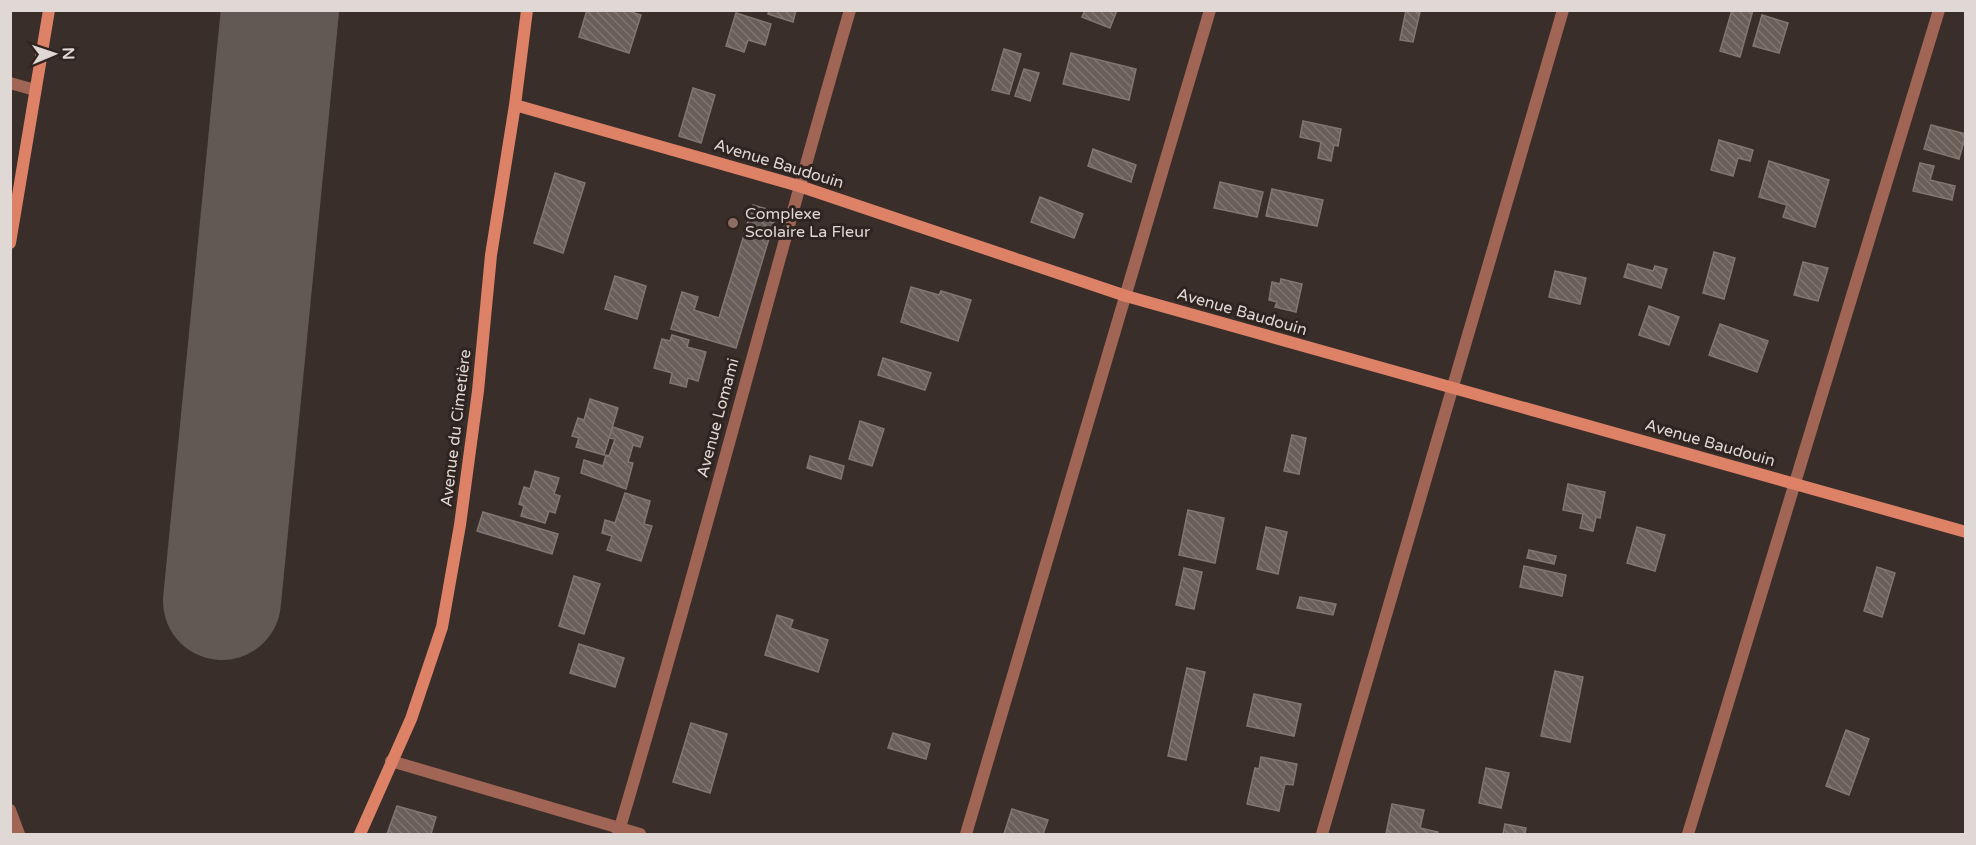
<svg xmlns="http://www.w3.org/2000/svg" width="1976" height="845" font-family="'Varela Round',sans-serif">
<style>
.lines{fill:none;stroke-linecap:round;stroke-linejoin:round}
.runway{stroke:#625854;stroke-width:118}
.building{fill:url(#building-back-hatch);stroke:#827671;stroke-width:1.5}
.street{stroke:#a06555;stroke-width:12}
.secondary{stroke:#dd8167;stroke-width:12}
.education-dot{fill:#8d6e63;stroke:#2f2420;stroke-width:2}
.labels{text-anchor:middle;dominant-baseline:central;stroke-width:6;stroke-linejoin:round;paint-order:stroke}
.street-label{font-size:16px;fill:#dfd8d5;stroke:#2f2420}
.poi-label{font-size:16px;fill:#dfd8d5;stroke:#2f2420;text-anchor:start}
</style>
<defs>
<pattern id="building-back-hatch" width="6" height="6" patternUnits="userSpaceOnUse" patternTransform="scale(1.5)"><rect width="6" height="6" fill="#6a5e59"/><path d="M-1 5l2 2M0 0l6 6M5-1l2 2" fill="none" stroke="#7f7470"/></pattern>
</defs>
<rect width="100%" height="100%" fill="#392e2a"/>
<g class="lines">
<path class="runway" d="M 222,601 L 280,10"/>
</g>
<path class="building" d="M 587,10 L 625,10 L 641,15 L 629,53 L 579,37 Z
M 769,10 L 796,10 L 793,22 L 768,14 Z
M 1085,10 L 1117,10 L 1110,28 L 1082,17 Z
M 1406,10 L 1420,12 L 1413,42 L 1400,40 Z
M 1732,10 L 1753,10 L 1740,57 L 1720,51 Z
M 736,13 L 771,24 L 765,45 L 748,40 L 744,52 L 726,46 Z
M 1762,15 L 1788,23 L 1779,53 L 1753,46 Z
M 1004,49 L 1021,54 L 1009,94 L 992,90 Z
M 1071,53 L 1136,69 L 1129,100 L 1063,84 Z
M 1024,69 L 1039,73 L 1030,101 L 1015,96 Z
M 693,88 L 715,95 L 701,143 L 679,136 Z
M 1303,121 L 1341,129 L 1338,146 L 1334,145 L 1331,161 L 1318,158 L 1321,142 L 1300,137 Z
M 1931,125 L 1966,134 L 1959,159 L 1924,149 Z
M 1719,140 L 1753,150 L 1750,161 L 1738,158 L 1733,176 L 1711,170 Z
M 1093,149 L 1136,165 L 1131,182 L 1088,166 Z
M 1769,161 L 1829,180 L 1815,227 L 1783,217 L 1787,205 L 1759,197 Z
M 1920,163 L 1934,166 L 1930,180 L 1955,186 L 1952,200 L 1913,191 Z
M 555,173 L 585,183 L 563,253 L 534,243 Z
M 1220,182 L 1263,192 L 1257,217 L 1214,208 Z
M 1272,189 L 1323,200 L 1317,226 L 1266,216 Z
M 1040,197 L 1083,214 L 1074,238 L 1031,222 Z
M 753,205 L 777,212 L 736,348 L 671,329 L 682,292 L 698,297 L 694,310 L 719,318 Z
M 1714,252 L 1735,258 L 1724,299 L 1703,293 Z
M 1803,262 L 1828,268 L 1818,301 L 1794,295 Z
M 1628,264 L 1653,271 L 1655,266 L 1667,269 L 1661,288 L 1624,277 Z
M 1555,271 L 1586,278 L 1580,304 L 1549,297 Z
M 615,276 L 646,286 L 637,319 L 605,309 Z
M 1281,279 L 1302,284 L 1296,312 L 1275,307 L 1277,302 L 1269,300 L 1272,282 L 1280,284 Z
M 911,287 L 939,295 L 941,291 L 971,300 L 958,341 L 901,322 Z
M 1649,306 L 1679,317 L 1669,345 L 1639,335 Z
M 1720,324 L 1768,341 L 1757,372 L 1709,355 Z
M 672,335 L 689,340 L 687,347 L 706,352 L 698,381 L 688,378 L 686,387 L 670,383 L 672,373 L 654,368 L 662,339 L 670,341 Z
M 883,358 L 931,373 L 925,390 L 878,375 Z
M 590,399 L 618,408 L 604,455 L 576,447 L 579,438 L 572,436 L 578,418 L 584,420 Z
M 860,421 L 884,429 L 872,466 L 849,459 Z
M 613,427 L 643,437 L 640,447 L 633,445 L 628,462 L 633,463 L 626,489 L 581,473 L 584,460 L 603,466 L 606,455 L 609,456 L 615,439 L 609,438 Z
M 1292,435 L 1306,438 L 1299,474 L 1284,471 Z
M 810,456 L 844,466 L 841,479 L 807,468 Z
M 535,471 L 559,478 L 554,494 L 560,496 L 555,513 L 549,511 L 545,523 L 521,516 L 524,506 L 519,504 L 524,487 L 530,489 Z
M 1568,484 L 1605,492 L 1600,518 L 1596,517 L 1593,531 L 1580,528 L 1583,514 L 1563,510 Z
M 625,493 L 650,501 L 644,524 L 652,526 L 641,561 L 607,550 L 612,536 L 602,533 L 605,520 L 615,523 Z
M 1188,510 L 1224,518 L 1215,563 L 1179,555 Z
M 483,512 L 558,534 L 552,554 L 477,531 Z
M 1266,527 L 1287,532 L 1278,574 L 1257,569 Z
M 1637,527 L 1665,535 L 1655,571 L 1627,563 Z
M 1529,550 L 1556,556 L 1554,564 L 1527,558 Z
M 1524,566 L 1566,575 L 1562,596 L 1520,587 Z
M 1877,567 L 1895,573 L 1882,617 L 1864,611 Z
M 1184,568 L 1202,572 L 1194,609 L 1176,605 Z
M 574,576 L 600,584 L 584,634 L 559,626 Z
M 1300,597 L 1336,604 L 1333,615 L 1297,608 Z
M 777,615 L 793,620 L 790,628 L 828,640 L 818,672 L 765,655 Z
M 579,644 L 624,658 L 615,687 L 570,673 Z
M 1187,668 L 1205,672 L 1186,760 L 1168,756 Z
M 1555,671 L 1583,677 L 1570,742 L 1541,736 Z
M 1254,694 L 1301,704 L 1294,736 L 1247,726 Z
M 691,723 L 727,734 L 710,793 L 673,782 Z
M 1846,730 L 1869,739 L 1849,795 L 1826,786 Z
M 893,733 L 930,744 L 926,759 L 888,748 Z
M 1261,757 L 1297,764 L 1293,785 L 1285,784 L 1279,811 L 1247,804 L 1255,768 L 1259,769 Z
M 1486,768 L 1509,773 L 1501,808 L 1479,803 Z
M 1392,804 L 1424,810 L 1420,828 L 1438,832 L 1438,834 L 1386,834 Z
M 397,806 L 436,817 L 431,834 L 387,834 Z
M 1012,809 L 1048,820 L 1043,834 L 1004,834 Z
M 1505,824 L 1526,828 L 1525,834 L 1503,834 Z"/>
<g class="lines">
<path class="street" d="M 10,83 L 35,90
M 391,761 L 640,834
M 10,810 L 19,834
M 618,834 C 700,561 770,284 850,10
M 966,834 L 1210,10
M 1322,834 L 1563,10
M 1688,834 L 1939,10"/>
<path class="secondary" d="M 515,105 L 799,186 L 1126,296 L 1966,532
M 10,243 L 49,10
M 360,834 L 411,719 L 442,627 L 460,525 L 478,391 L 491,255 L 515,105 L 527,10"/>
</g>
<circle class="education-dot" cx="733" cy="223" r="6"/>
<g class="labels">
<g class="street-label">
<text transform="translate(779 164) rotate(17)">Avenue Baudouin</text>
<text transform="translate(1242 312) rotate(16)">Avenue Baudouin</text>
<text transform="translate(718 418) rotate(-75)">Avenue Lomami</text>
<text transform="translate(456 428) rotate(-83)">Avenue du Cimetière</text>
<text transform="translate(1710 443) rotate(16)">Avenue Baudouin</text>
</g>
<g class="poi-label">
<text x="745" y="214">Complexe<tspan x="745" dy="18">Scolaire La Fleur</tspan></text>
</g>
</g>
<rect width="1976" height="845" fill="none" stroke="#dfd8d5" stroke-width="24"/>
<g transform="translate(54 54) rotate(88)" stroke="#2f2420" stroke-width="4.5" paint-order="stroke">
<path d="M0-4.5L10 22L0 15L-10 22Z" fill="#dfd8d5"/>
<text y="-9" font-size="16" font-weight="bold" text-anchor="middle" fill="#dfd8d5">N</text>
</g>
</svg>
